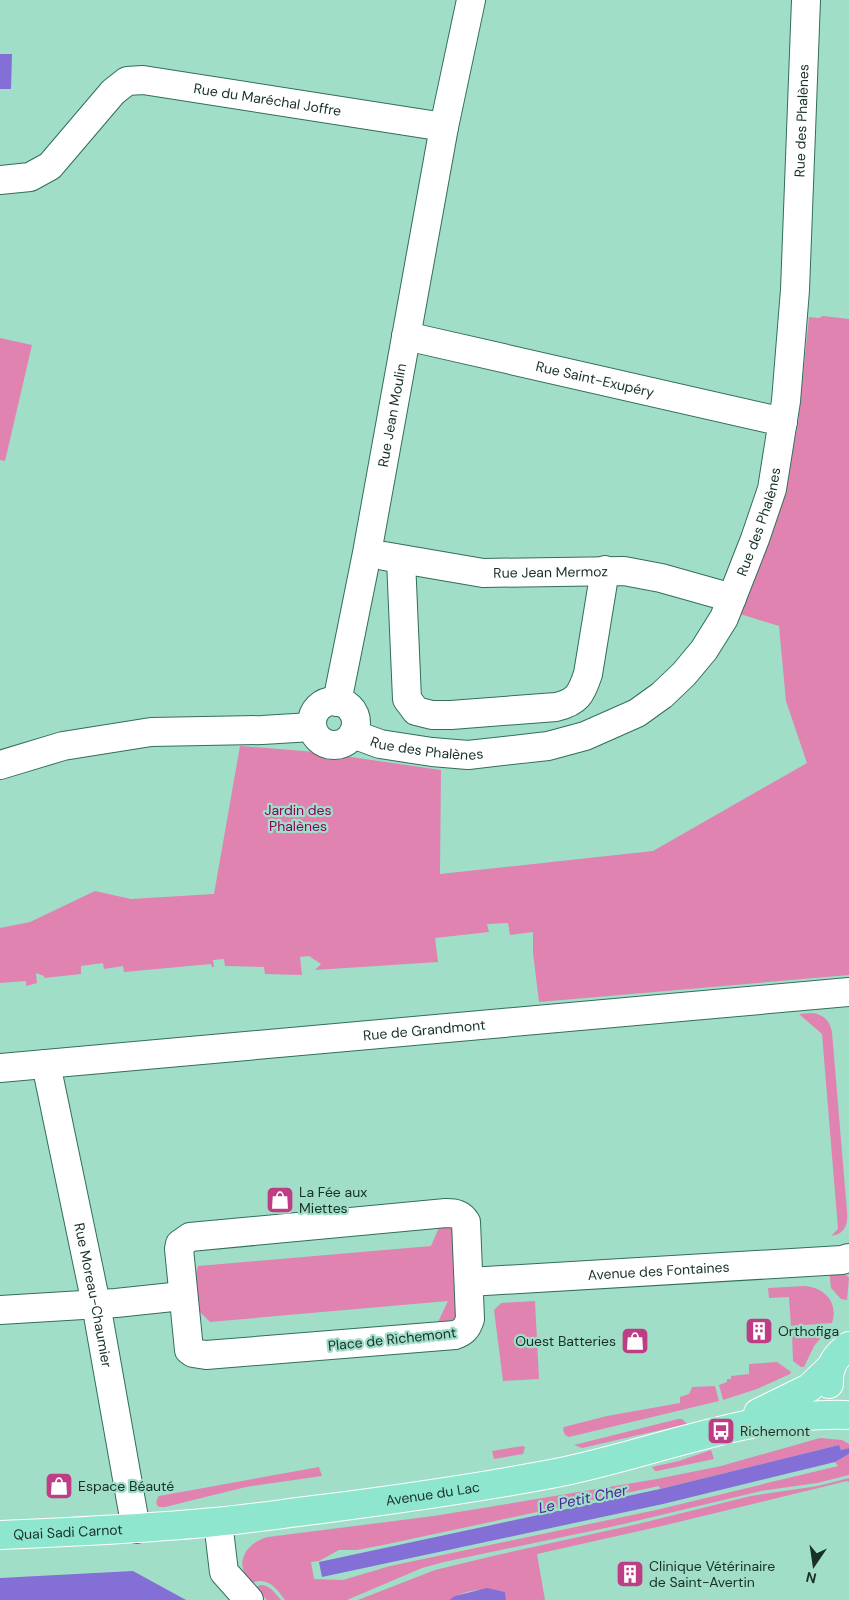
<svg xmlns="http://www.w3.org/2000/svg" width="849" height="1600" font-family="'DM Sans',sans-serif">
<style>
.green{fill:#e083b0}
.water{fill:#836fd5}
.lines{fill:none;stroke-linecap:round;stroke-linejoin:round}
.minor-casing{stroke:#326e5b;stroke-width:30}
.tertiary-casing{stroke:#326e5b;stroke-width:30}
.primary-casing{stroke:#fff;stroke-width:30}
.minor{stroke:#fff;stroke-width:28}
.tertiary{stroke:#fff;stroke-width:28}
.primary{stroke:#8fe6ce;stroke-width:28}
.labels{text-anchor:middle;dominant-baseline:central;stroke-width:4.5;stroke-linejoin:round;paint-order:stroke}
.street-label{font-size:14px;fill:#173028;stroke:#a0dec8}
.park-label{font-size:14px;fill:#92015f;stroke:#a0dec8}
.poi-label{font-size:14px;fill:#173028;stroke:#a0dec8;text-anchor:start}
.water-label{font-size:15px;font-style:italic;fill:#4b239d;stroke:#a0dec8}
</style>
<rect width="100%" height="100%" fill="#a0dec8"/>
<path class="green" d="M 823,316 L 849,319 L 849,975 L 539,1002 L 533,953 L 533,932 L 510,935 L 508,923 L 487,924 L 489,932 L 435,938 L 438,962 L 315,970 L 321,964 L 309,956 L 300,957 L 302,975 L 265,974 L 264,967 L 225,966 L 224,959 L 213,960 L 214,967 L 212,967 L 211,964 L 124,972 L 123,966 L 104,969 L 103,963 L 81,966 L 81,974 L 44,978 L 44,976 L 36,973 L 37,983 L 26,986 L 26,981 L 0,983 L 0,928 L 30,922 L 95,891 L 131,899 L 214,894 L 240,746 L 316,752 L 441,770 L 440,874 L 653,851 L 807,763 L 786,701 L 779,626 L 740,614 L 788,473 L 798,423 L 809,317 L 819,318 Z
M 0,338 L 32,345 L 5,461 L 0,460 Z
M 813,1013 C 824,1015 830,1021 832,1032 L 847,1212 C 848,1225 845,1234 831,1236 L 838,1229 L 822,1034 L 799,1014 Z
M 440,1225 L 450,1226 L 452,1230 L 457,1314 L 454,1320 L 438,1322 L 448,1301 L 210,1322 L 195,1307 L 193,1283 L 198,1266 L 431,1246 Z
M 829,1270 C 837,1271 844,1272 849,1278 L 847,1300 L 841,1299 L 831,1288 Z
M 804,1286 C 824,1287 839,1302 832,1323 L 791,1326 L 789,1297 L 769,1298 L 768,1288 Z
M 535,1301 L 539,1379 L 503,1381 L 494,1310 L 501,1303 Z
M 829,1328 L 814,1346 L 804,1367 L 801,1367 L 793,1361 L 792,1332 Z
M 777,1362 L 791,1372 L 790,1374 L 757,1389 L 723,1400 L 719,1385 L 727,1382 L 727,1379 L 731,1379 L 731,1376 L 749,1374 L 749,1364 Z
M 715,1386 L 719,1401 L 569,1437 L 565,1435 L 563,1429 L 564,1427 L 607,1416 L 680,1403 L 680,1397 L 689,1394 L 692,1387 Z
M 678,1419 L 682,1419 L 687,1424 L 582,1448 L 574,1445 Z
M 820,1438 L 842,1440 L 849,1444 L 849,1448 L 841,1450 L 839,1445 L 660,1489 L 659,1486 L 383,1545 L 357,1550 L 339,1550 L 319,1561 L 311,1562 L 314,1579 L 343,1580 L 390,1566 L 656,1510 L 838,1466 L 835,1462 L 849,1454 L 849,1475 L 817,1483 L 761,1491 L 615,1526 L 444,1562 L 422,1568 L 347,1600 L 285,1600 C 276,1588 268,1576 251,1583 C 248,1579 244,1574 243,1569 C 239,1553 254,1540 268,1537 L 434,1516 L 657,1479 L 721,1466 Z
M 522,1446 L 525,1447 L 523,1454 L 494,1459 L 492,1451 Z
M 711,1450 L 714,1459 L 657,1471 L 655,1471 L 652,1467 L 679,1461 Z
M 319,1467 L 322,1476 L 246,1487 L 165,1507 L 159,1507 C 155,1504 156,1500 159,1496 Z
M 849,1478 L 849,1482 L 847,1481 L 666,1525 L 537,1554 L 545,1600 L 506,1600 L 505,1592 C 486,1588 467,1589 449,1600 L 358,1600 L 435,1570 L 497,1555 L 638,1524 L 751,1496 L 818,1486 Z
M 260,1585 C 270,1585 274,1592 281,1600 L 267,1600 L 256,1587 Z"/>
<path class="water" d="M 0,54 L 12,54 L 11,89 L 0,89 Z
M 839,1445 L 841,1450 L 849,1448 L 849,1454 L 835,1462 L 663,1504 L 322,1577 L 319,1562 L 660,1489 Z
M 133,1571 L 186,1600 L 0,1600 L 0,1578 Z
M 487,1588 L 505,1592 L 506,1600 L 449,1600 L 455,1596 Z"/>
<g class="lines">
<defs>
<g id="minor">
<path id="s1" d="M 0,180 L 30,177 L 50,166 L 113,92 L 127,81 L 143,80 L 444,127 L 471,0"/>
<path id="s2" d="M 406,336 L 783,422"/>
<path id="s3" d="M 384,556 L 483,573 L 624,571 L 661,578 L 732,598"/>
<path d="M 401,560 L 407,699 L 416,711 L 432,715 L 451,715 L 556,707 C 577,702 581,695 588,674 L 605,570"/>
<circle cx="334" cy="723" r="22"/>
<path id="s4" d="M 337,702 L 367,553 L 444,127"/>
<path id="s5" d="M 353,734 L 380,744 L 432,752 L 468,755 L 548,746 L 585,736 L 637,713 L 662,695 L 684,674 L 704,650 L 724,618 L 755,539 L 772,489 L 786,401 L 795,290 L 806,0"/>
<path d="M 0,765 L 63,746 L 151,732 L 262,730 L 312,727"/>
<path id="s6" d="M 46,1064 L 96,1304 L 136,1529"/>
<path d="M 446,1213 C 455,1213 461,1214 466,1222 L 470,1319 C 467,1328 464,1332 455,1335 L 206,1355 L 193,1353 L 189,1350 L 179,1249 L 180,1244 L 190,1237 Z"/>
<path id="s7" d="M 469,1282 L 842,1260 L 849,1258"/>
<path d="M 0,1310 L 116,1303 L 182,1296"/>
<path d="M 218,1522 L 224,1572 L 249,1600"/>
</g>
<g id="tertiary">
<path id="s8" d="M 0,1068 L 849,992"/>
</g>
<g id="primary">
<path d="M 829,1384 C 828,1368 835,1355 849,1346"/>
<path d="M 758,1413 L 809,1388 L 831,1367"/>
<path id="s9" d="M 0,1535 C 72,1532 143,1529 215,1522 C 251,1519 286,1513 322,1509 C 400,1499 478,1488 556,1473 C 652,1454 747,1412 846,1415"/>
</g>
</defs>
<use href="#minor" class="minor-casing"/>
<use href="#tertiary" class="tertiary-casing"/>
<use href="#primary" class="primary-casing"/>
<use href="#minor" class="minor"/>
<use href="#tertiary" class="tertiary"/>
<use href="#primary" class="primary"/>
</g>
<defs>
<symbol id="shop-square" viewBox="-11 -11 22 22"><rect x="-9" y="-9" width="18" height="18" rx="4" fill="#bf3d85" stroke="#a0dec8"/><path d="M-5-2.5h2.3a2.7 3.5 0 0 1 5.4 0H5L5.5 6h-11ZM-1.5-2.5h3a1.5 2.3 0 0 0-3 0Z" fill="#fff"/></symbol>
<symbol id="building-square" viewBox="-11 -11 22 22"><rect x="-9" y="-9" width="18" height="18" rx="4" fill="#bf3d85" stroke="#a0dec8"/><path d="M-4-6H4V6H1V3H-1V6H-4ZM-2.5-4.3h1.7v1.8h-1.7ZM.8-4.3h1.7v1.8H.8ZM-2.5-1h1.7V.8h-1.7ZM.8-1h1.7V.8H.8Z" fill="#fff"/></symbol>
<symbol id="bus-square" viewBox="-11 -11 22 22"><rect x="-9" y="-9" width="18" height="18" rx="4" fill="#bf3d85" stroke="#a0dec8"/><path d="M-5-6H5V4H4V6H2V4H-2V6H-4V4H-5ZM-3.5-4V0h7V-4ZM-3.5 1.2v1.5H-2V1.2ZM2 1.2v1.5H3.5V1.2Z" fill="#fff"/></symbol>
</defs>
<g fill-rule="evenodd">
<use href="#shop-square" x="264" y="1184" width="32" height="32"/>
<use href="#building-square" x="743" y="1315" width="32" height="32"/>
<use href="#shop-square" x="619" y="1325" width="32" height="32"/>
<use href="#bus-square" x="705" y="1415" width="32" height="32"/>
<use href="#shop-square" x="43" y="1470" width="32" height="32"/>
<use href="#building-square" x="614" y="1558" width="32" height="32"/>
</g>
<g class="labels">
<g class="street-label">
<text stroke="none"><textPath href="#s1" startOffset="310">Rue du Maréchal Joffre</textPath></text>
<text stroke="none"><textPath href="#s5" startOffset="931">Rue des Phalènes</textPath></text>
<text stroke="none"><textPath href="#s2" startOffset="194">Rue Saint-Exupéry</textPath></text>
<text stroke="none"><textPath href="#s4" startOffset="292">Rue Jean Moulin</textPath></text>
<text stroke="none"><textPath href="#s5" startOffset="526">Rue des Phalènes</textPath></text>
<text stroke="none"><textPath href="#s3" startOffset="168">Rue Jean Mermoz</textPath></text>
<text stroke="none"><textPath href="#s5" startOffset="76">Rue des Phalènes</textPath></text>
<text stroke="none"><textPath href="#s8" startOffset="426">Rue de Grandmont</textPath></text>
<text stroke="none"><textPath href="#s7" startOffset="190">Avenue des Fontaines</textPath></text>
<text stroke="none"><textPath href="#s6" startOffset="236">Rue Moreau-Chaumier</textPath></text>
<text transform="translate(392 1339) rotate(-6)">Place de Richemont</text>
<text stroke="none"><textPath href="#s9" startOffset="435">Avenue du Lac</textPath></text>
<text stroke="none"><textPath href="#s9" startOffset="68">Quai Sadi Carnot</textPath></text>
</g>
<g class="park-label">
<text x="298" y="810">Jardin des<tspan x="298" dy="16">Phalènes</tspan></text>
</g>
<g class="poi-label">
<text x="299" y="1192">La Fée aux<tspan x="299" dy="16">Miettes</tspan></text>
<text x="778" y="1331">Orthofiga</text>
<text x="616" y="1341" text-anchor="end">Ouest Batteries</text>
<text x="740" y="1431">Richemont</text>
<text x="78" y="1486">Espace Béauté</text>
<text x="649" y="1566">Clinique Vétérinaire<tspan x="649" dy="16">de Saint-Avertin</tspan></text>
</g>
<g class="water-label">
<text transform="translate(583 1499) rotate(-12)">Le Petit Cher</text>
</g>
</g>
<g transform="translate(814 1565) rotate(193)" stroke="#a0dec8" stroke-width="4" paint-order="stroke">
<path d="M0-4L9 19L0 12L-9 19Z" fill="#173028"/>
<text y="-8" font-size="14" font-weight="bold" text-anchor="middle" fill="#173028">N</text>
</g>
</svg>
